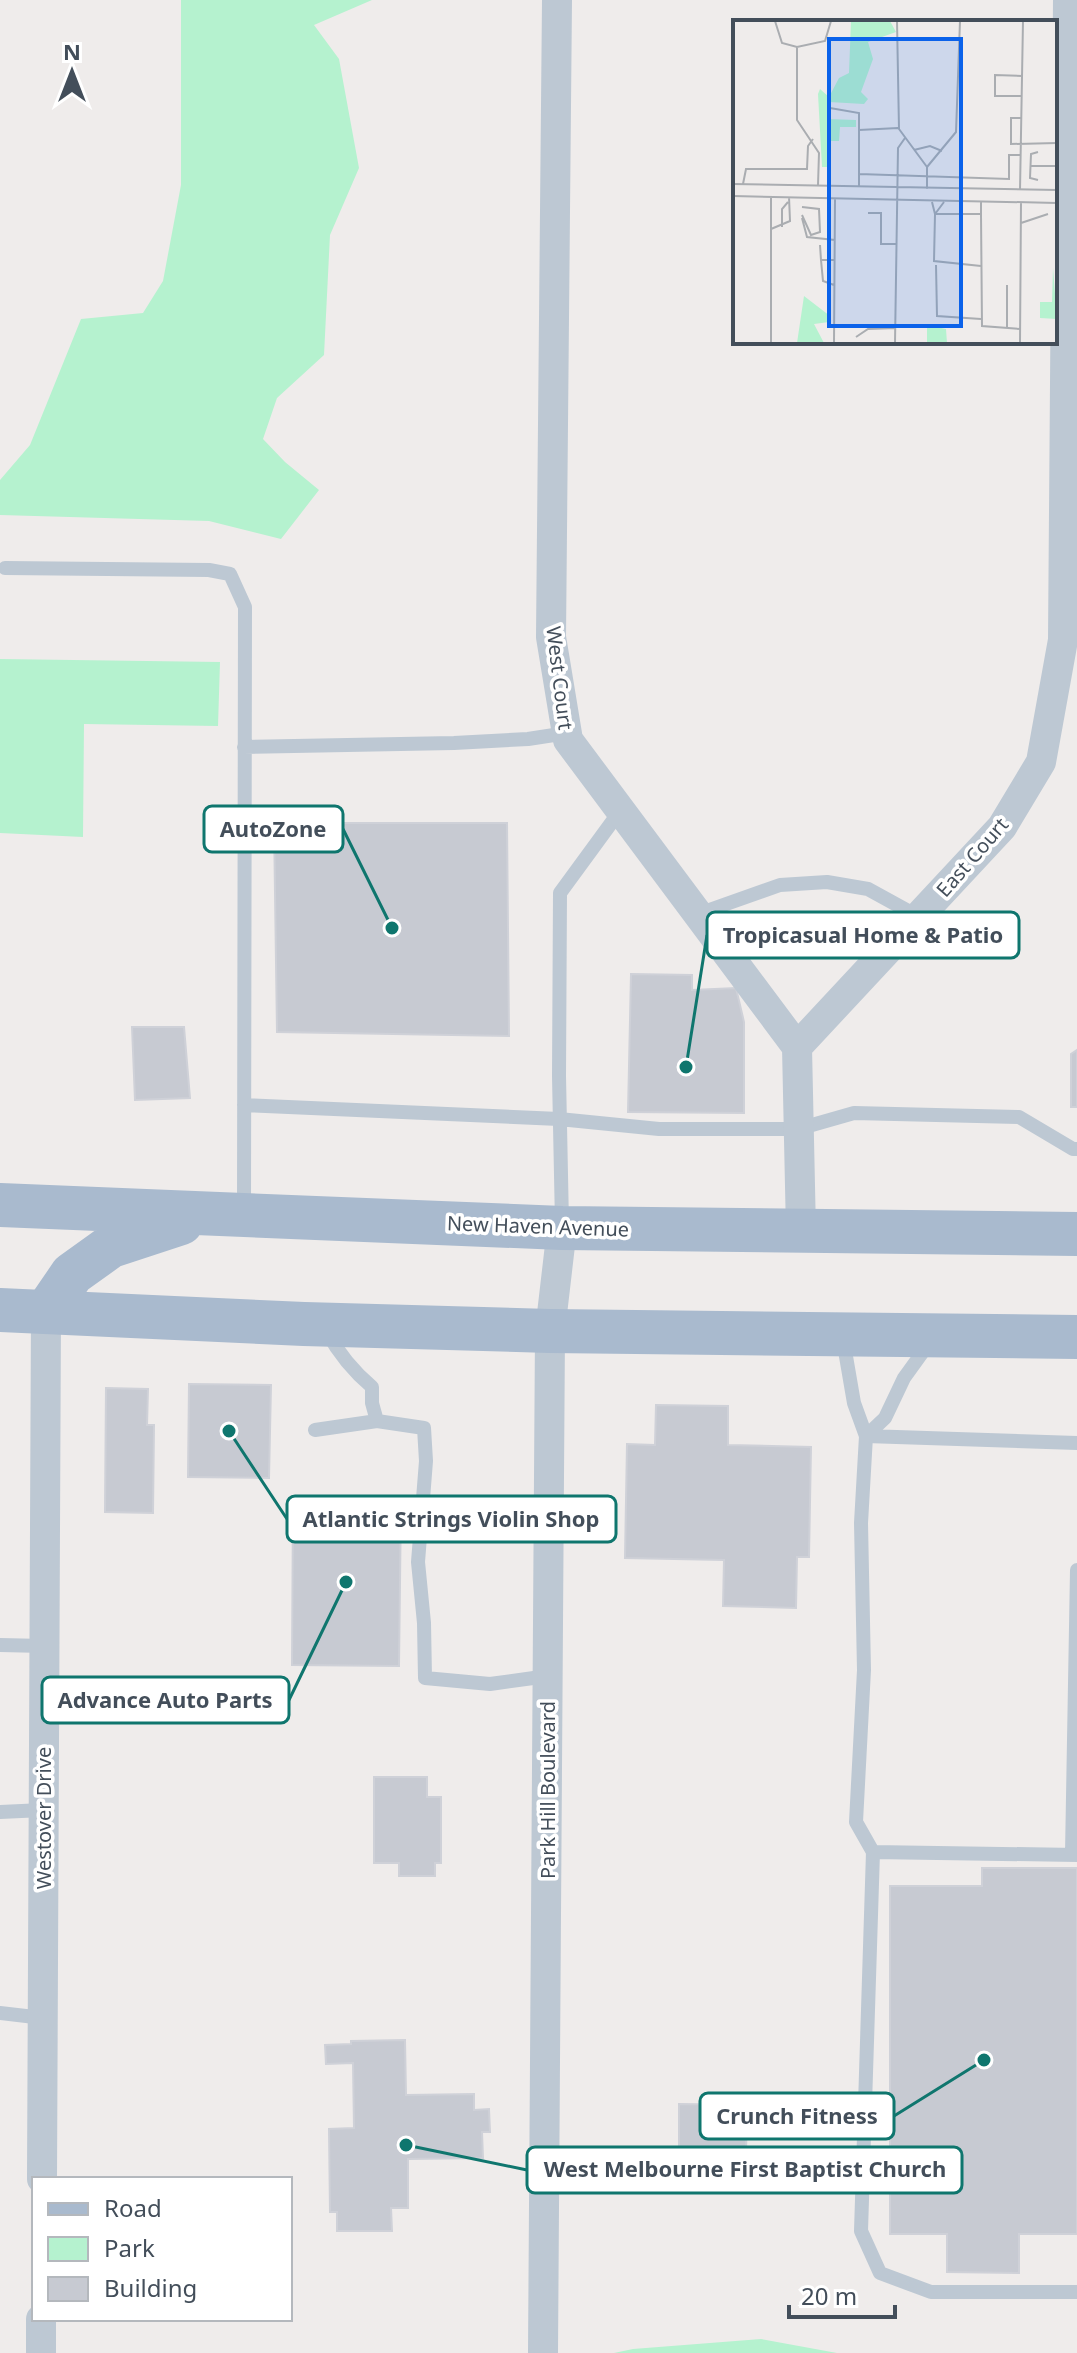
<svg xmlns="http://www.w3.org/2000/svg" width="1077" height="2353" font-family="'Noto Sans',sans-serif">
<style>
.green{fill:#b5f2cf}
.building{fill:#c7cad2;stroke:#cfd1d8;stroke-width:2}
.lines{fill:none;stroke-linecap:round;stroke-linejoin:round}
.lane{stroke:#bdc8d3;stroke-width:14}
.street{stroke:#bdc8d3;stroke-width:30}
.primary{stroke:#a9bace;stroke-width:44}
.labels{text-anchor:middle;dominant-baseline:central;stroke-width:7;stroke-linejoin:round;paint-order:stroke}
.street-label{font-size:20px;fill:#434e5a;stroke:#fff}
.inset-road{fill:none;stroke:#aaadb1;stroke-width:2}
.view{fill:#0b62ea;fill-opacity:0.15;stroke:#0b62ea;stroke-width:4}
.inset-edge{fill:none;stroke:#434e5a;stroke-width:4}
.leader{fill:none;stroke:#0f766e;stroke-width:3}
.callout-dot{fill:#0f766e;stroke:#fff;stroke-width:3}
.callout{fill:#fff;stroke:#0f766e;stroke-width:3}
.callout-label{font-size:22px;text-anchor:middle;font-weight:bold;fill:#434e5a}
</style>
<rect width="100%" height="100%" fill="#efeceb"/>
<path class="green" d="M 181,0 L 372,0 L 314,25 L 339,59 L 359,168 L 330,235 L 324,355 L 277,398 L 263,439 L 285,462 L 319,490 L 281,539 L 209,521 L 0,515 L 0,480 L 30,445 L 81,319 L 143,313 L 163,281 L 181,185 Z
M 0,659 L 220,662 L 218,726 L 84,724 L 83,837 L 0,833 Z
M 761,2339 L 837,2353 L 614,2353 L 633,2349 Z"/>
<path class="building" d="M 274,823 L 507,823 L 509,1036 L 277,1032 Z
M 631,974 L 692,975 L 692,990 L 736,988 L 744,1022 L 744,1113 L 628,1112 Z
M 132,1027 L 184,1027 L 190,1098 L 135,1100 Z
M 1077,1050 L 1077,1107 L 1071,1107 L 1071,1054 Z
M 189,1384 L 271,1385 L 269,1478 L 188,1477 Z
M 106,1388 L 148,1389 L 147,1425 L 154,1425 L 153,1513 L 105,1512 Z
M 656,1405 L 728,1406 L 728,1445 L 811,1447 L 809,1557 L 797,1557 L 796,1608 L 723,1606 L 724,1560 L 625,1558 L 627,1444 L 655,1445 Z
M 293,1499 L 401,1500 L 399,1666 L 292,1665 Z
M 374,1777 L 427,1777 L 427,1797 L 441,1797 L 441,1863 L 435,1863 L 435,1876 L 399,1876 L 399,1863 L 374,1863 Z
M 982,1868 L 1077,1868 L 1077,2234 L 1019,2234 L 1019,2273 L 947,2272 L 947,2234 L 890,2234 L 890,1886 L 982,1886 Z
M 405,2040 L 406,2095 L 474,2094 L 474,2110 L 489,2109 L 490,2132 L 482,2132 L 483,2158 L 408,2159 L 408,2208 L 391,2208 L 392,2231 L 337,2231 L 337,2212 L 330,2212 L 329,2129 L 354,2128 L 353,2063 L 326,2064 L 325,2045 L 351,2044 L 351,2041 Z
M 679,2104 L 747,2105 L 746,2154 L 679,2154 Z"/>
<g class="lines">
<path class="lane" d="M 5,568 L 209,570 L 230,574 L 245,607 L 244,1209
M 244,747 L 454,743 L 528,739 L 567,733
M 698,914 L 780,885 L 827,882 L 868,889 L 919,917
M 244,1105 L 559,1119 L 659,1129 L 798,1129 L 854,1113 L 1019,1117 L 1073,1149 L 1077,1149
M 562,1224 L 559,1076 L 560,893 L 620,811
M 327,1332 C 339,1354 353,1371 372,1387 L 372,1403 L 377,1421
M 843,1339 L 854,1403 L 866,1436 L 885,1418 L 904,1378 L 930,1342
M 315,1430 L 377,1421 L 424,1428 L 426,1461 L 418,1562 L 424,1623 L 425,1678 L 490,1684 L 548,1676
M 1077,1443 L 866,1436 L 861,1523 L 864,1670 L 856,1822 L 873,1852 L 1077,1855
M 0,1645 L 44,1646
M 0,1812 L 43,1810
M 873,1852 L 861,2231 L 880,2273 L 931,2292 L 1077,2292
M 1072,1854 L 1077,1570
M 0,2013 L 43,2018"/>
<path class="street" d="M 557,0 L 551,637 L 568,740 L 797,1047 L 801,1232
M 797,1047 L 1002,827 L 1041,762 L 1063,640 L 1068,0
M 42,2179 L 46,1312
M 41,2353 L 41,2319
M 543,2353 L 550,1331 L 562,1228"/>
<path class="primary" d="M 0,1205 L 562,1228 L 1077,1234
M 0,1310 L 304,1324 L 550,1331 L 1077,1337
M 46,1312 L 72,1274 L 111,1246 L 181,1223"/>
</g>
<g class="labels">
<g class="street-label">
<text transform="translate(560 678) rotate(83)">West Court</text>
<text transform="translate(972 857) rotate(-49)">East Court</text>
<text transform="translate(538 1226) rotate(2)">New Haven Avenue</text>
<text transform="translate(547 1790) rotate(-90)">Park Hill Boulevard</text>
<text transform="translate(43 1818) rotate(-90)">Westover Drive</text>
</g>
</g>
<g transform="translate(733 20)">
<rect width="324" height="324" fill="#efeceb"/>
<path d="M 118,1 L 157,1 L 163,12 L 135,22 L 140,39 L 128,72 L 135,79 L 131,84 L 96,82 L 94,99 L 123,100 L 123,107 L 107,107 L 106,121 L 96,121 L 95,147 L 89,147 L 85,74 L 87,69 L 96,77 L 106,58 L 116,53 ZM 320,248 L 324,299 L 307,298 L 307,282 L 319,282 ZM 71,276 L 97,296 L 96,302 L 81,304 L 91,323 L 52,323 L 64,323 ZM 189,304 L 213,309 L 214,323 L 194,323 L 194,307 L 168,307 Z" fill="#b5f2cf"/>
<path class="inset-road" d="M 42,1 L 49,23 L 64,27 L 92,21 L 98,1M 164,1 L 166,109 L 194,147 L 194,169M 64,27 L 64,100 L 86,133 L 85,165M 289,76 L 262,76 L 262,55 L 289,56M 97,88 L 126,93 L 126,167M 288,98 L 278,98 L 278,124 L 324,123M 126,110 L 165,108M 181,130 L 197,126 L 209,131M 305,132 L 298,134 L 297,158 L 305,160M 297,146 L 324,146M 194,147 L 223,112 L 227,1M 126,154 L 276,159 L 276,135 L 288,135M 0,164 L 324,170M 10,164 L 13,149 L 74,149 L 75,126 L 80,119M 287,170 L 290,1M 0,176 L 324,183M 199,182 L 202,194 L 211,182M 248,182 L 248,194 L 202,194 L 201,241 L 248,246M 69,187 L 86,189 L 87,212 L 78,215 L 69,195M 135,193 L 148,193 L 148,224 L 163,224M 248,194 L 249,306 L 287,309M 69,198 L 74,217 L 102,220M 288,203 L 315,194M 49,207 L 49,189 L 55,182M 38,209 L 57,201 L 56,177M 87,225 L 88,240 L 102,240M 88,240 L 90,261 L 101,265M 203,245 L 204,296 L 248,299M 227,245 L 228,195M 274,265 L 274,309M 0,314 L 1,176M 123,317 L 135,309 L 163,308M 38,323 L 38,177M 101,323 L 102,179M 162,323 L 165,128 L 172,118M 287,323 L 288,182"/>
<path class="view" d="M 96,19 L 228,19 L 228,306 L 96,306 Z"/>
<rect width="324" height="324" class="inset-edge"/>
</g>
<path class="leader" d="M392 928L343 829M686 1067L707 935M229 1431L287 1519M346 1582L289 1700M984 2060L894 2116M406 2145L527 2170"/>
<g class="callout-dot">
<circle cx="392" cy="928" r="8"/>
<circle cx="686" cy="1067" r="8"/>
<circle cx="229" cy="1431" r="8"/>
<circle cx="346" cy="1582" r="8"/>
<circle cx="984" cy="2060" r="8"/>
<circle cx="406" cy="2145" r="8"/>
</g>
<g class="callout">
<rect x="204" y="806" width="139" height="46" rx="8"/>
<rect x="707" y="912" width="312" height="46" rx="8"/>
<rect x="287" y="1496" width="329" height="46" rx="8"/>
<rect x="42" y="1677" width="247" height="46" rx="8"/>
<rect x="700" y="2093" width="194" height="46" rx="8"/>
<rect x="527" y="2147" width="435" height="46" rx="8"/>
</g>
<g class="callout-label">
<text x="273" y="837">AutoZone</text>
<text x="863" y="943">Tropicasual Home &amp; Patio</text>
<text x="451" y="1527">Atlantic Strings Violin Shop</text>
<text x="165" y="1708">Advance Auto Parts</text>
<text x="797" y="2124">Crunch Fitness</text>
<text x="745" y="2177">West Melbourne First Baptist Church</text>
</g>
<rect x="32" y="2177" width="260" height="144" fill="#ffffff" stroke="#b4b8bd" stroke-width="2"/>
<rect x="48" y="2203" width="40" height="12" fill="#a9bace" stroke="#b4b8bd" stroke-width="2"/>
<text x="104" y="2217" font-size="24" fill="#434e5a">Road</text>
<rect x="48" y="2237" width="40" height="24" fill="#b5f2cf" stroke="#b4b8bd" stroke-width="2"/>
<text x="104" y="2257" font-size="24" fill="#434e5a">Park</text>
<rect x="48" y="2277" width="40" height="24" fill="#c7cad2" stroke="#b4b8bd" stroke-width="2"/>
<text x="104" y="2297" font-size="24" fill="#434e5a">Building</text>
<g transform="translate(72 72)" stroke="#ffffff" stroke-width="6" paint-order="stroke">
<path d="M0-6L14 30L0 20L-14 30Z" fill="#434e5a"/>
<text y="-12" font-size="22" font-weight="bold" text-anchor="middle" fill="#434e5a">N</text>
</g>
<path d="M789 2305v12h106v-12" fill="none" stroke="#434e5a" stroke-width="4"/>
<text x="801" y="2305" font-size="24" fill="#434e5a" stroke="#ffffff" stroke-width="6" paint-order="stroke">20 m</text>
</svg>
